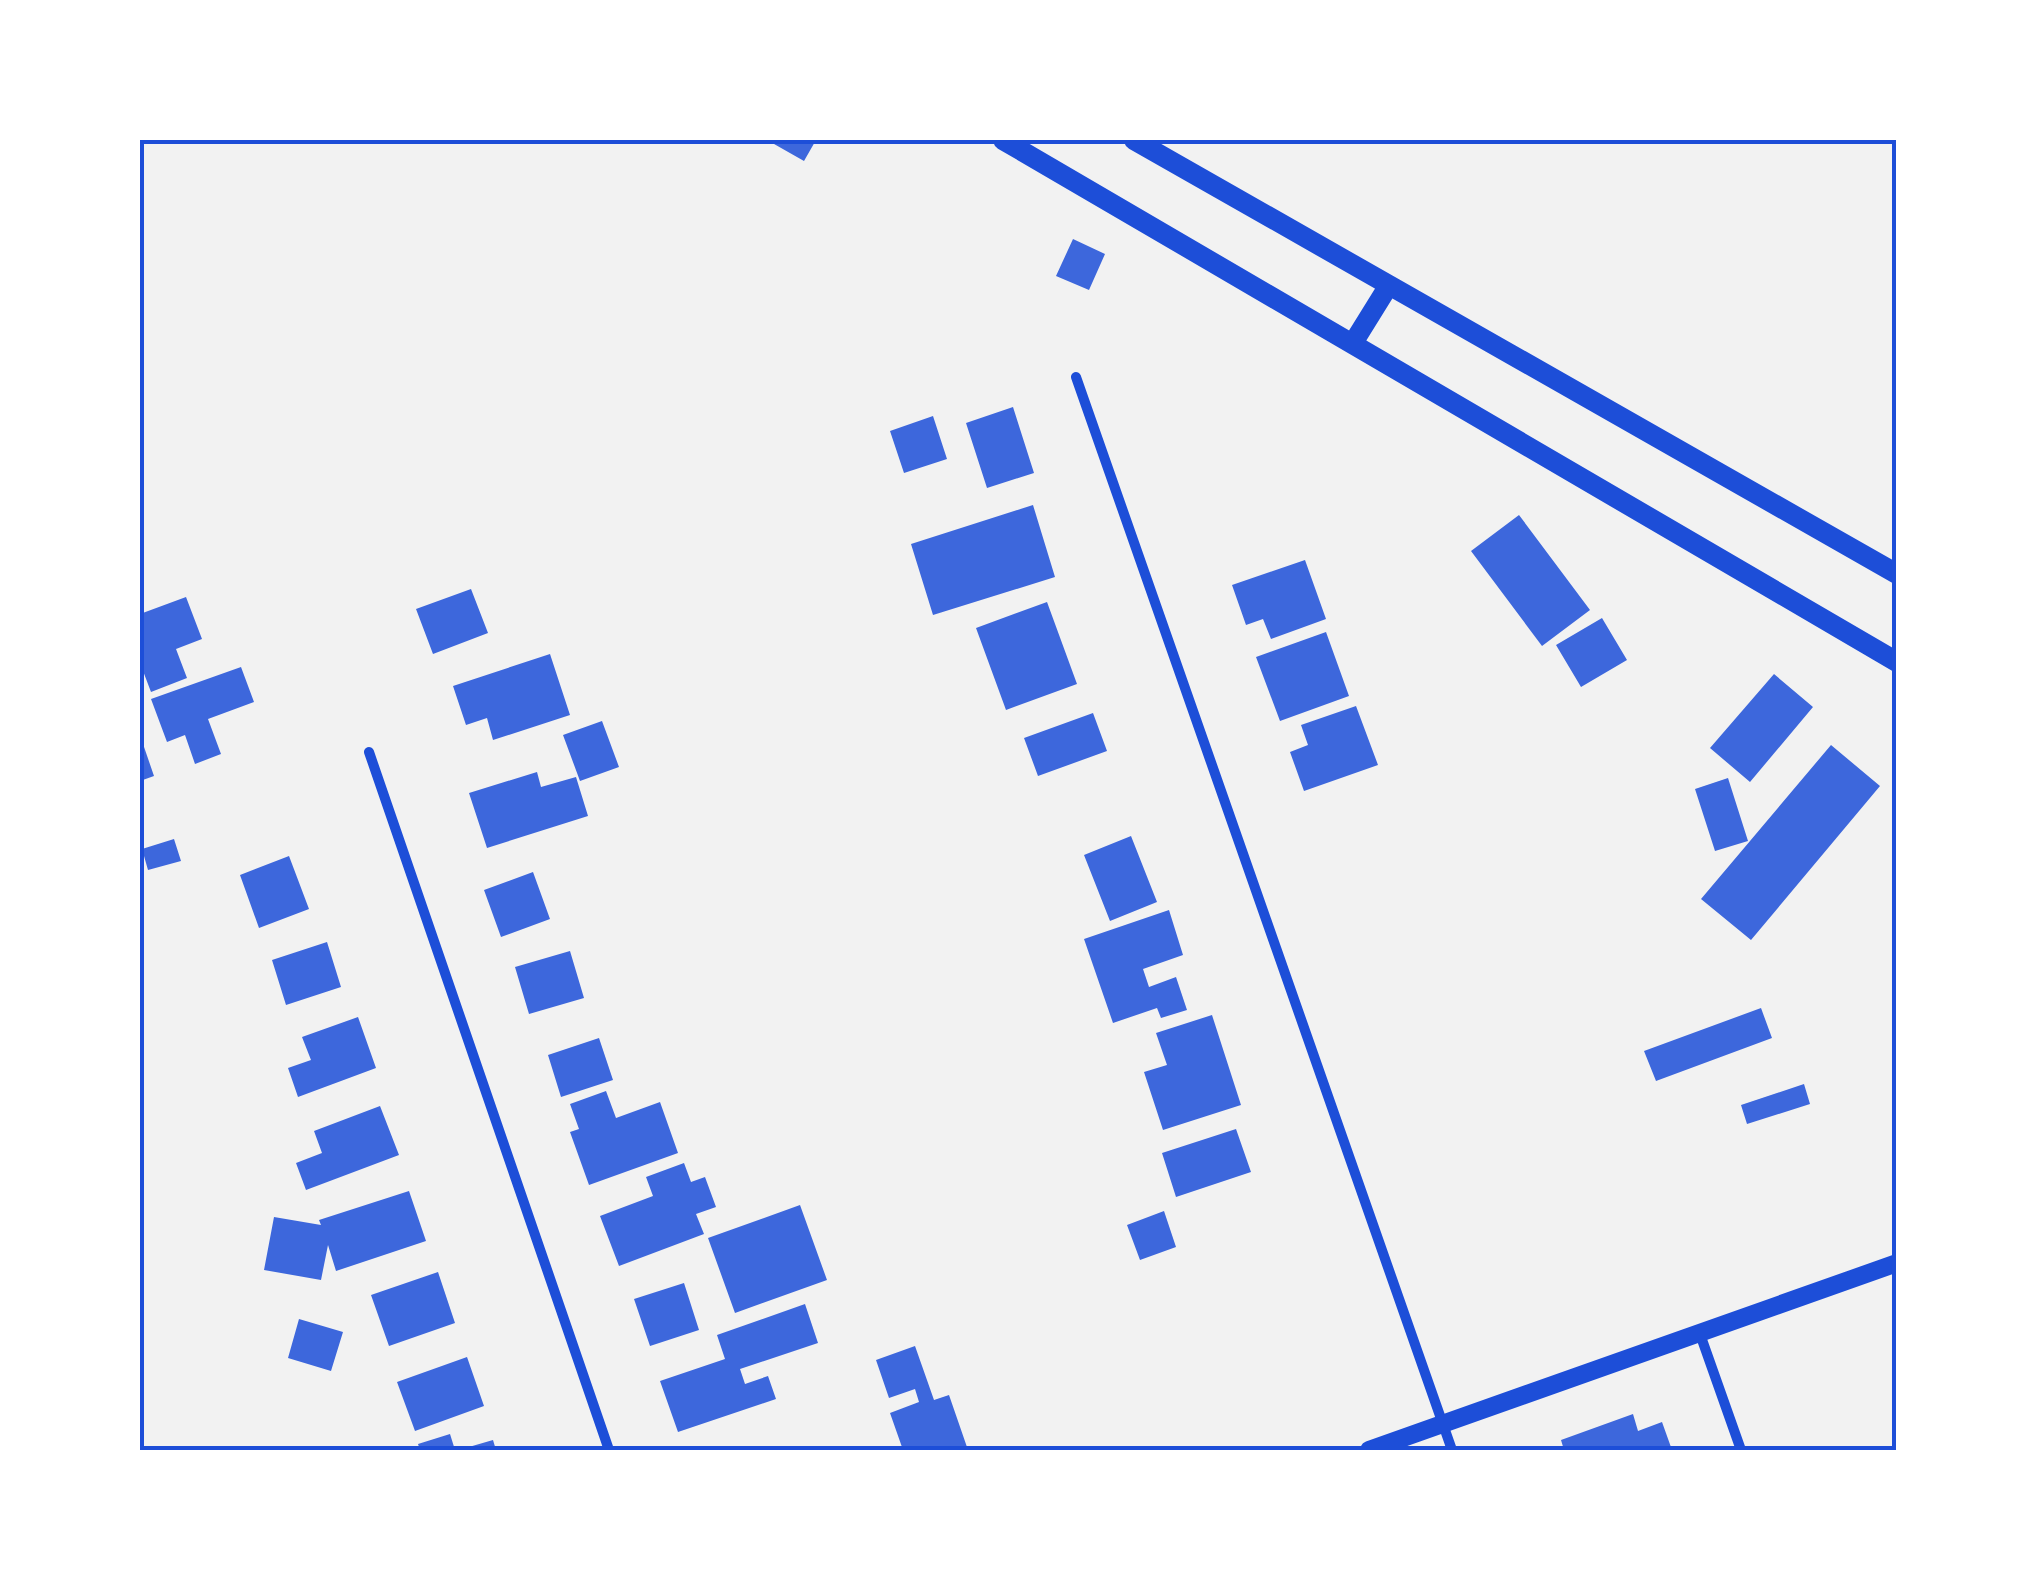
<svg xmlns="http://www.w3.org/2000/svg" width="2037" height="1590" font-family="Cabin,sans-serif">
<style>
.building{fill:#3d67dc}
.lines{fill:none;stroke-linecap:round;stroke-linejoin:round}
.minor{stroke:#1d4ed8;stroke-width:10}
.tertiary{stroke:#1d4ed8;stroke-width:18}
.secondary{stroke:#1d4ed8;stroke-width:20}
.neatline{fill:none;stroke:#1d4ed8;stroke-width:4}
</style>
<rect width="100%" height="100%" fill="#f2f2f2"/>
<path class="building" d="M 767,140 L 816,140 L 804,161 Z
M 1073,239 L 1105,254 L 1089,290 L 1056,276 Z
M 1013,407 L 1034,473 L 987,488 L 966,423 Z
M 933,416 L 947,459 L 904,473 L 890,431 Z
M 1033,505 L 1055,577 L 933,615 L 911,544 Z
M 1519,515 L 1590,610 L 1542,646 L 1471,551 Z
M 1305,560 L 1326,619 L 1271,639 L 1263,619 L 1246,625 L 1232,585 Z
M 471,589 L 488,633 L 433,654 L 416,609 Z
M 186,597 L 202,639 L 176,649 L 187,678 L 151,692 L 140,663 L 140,614 Z
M 1047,602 L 1077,684 L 1006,710 L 976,628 Z
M 1602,618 L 1627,660 L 1581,687 L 1556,645 Z
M 1326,632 L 1349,696 L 1280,721 L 1256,657 Z
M 550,654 L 570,715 L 493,740 L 487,718 L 466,725 L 453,686 Z
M 241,667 L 254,702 L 208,719 L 221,754 L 195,764 L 185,735 L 167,742 L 151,699 Z
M 1774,674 L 1813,707 L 1750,782 L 1710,748 Z
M 1356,706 L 1378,765 L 1304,791 L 1290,752 L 1308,745 L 1301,725 Z
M 1093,713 L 1107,751 L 1038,776 L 1024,738 Z
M 602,721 L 619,767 L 580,781 L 563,735 Z
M 143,744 L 154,776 L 140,781 L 140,745 Z
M 1831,745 L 1880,786 L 1751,940 L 1701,899 Z
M 537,772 L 541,787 L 576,777 L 588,816 L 487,848 L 469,793 Z
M 1728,778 L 1748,841 L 1715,851 L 1695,789 Z
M 1131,836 L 1157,902 L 1110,921 L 1084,855 Z
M 174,839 L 181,861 L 148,870 L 142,849 Z
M 289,856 L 309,909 L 259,928 L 240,875 Z
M 533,872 L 550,919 L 501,937 L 484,890 Z
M 1169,910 L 1183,955 L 1143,969 L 1149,987 L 1176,977 L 1187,1010 L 1161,1018 L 1157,1008 L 1113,1023 L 1084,939 Z
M 327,942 L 341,987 L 286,1005 L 272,960 Z
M 570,951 L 584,998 L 529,1014 L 515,967 Z
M 1761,1008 L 1772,1038 L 1656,1081 L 1644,1051 Z
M 1212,1015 L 1241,1105 L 1163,1130 L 1144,1072 L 1167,1065 L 1156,1033 Z
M 358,1017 L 376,1068 L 298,1097 L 288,1068 L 311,1060 L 302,1037 Z
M 599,1038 L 613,1080 L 561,1097 L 548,1055 Z
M 1804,1084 L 1810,1104 L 1747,1124 L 1741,1105 Z
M 606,1091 L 616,1118 L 660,1102 L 678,1153 L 589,1185 L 570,1132 L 579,1129 L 570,1104 Z
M 380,1106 L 399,1155 L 306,1190 L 296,1163 L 322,1153 L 314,1131 Z
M 1236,1129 L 1251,1172 L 1176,1197 L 1162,1153 Z
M 684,1163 L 691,1182 L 705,1177 L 716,1207 L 696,1214 L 704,1234 L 619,1266 L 600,1216 L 653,1196 L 646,1177 Z
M 409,1191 L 426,1241 L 336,1271 L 328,1245 L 321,1280 L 264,1270 L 274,1217 L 321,1225 L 319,1220 Z
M 800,1205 L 827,1280 L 735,1313 L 708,1238 Z
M 1164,1211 L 1176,1247 L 1140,1260 L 1127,1225 Z
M 438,1272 L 455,1323 L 389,1346 L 371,1295 Z
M 684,1283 L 699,1330 L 650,1346 L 634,1299 Z
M 805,1304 L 818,1343 L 740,1369 L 745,1384 L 768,1376 L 776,1399 L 678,1432 L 660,1381 L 725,1359 L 717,1335 Z
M 299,1319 L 343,1332 L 331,1371 L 288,1358 Z
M 915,1346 L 934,1400 L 949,1395 L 968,1450 L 903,1450 L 890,1413 L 919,1402 L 915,1389 L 889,1398 L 876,1360 Z
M 467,1357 L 484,1406 L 415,1431 L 397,1382 Z
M 1633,1414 L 1638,1431 L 1662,1422 L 1672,1450 L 1564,1450 L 1561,1440 Z
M 450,1434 L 455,1450 L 420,1450 L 418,1444 Z
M 493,1440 L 496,1450 L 462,1450 L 462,1449 Z"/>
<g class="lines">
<path class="minor" d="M 1076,377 L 1452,1450
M 369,752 L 609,1450
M 1700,1334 L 1741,1450"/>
<path class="tertiary" d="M 1369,1450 L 1897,1263"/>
<path class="secondary" d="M 1003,140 L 1897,662
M 1134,140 L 1897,574
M 1353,343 L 1389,285"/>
</g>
<rect width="2037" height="1590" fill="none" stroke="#ffffff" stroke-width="285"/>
<rect x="142" y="142" width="1752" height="1306" class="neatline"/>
</svg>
